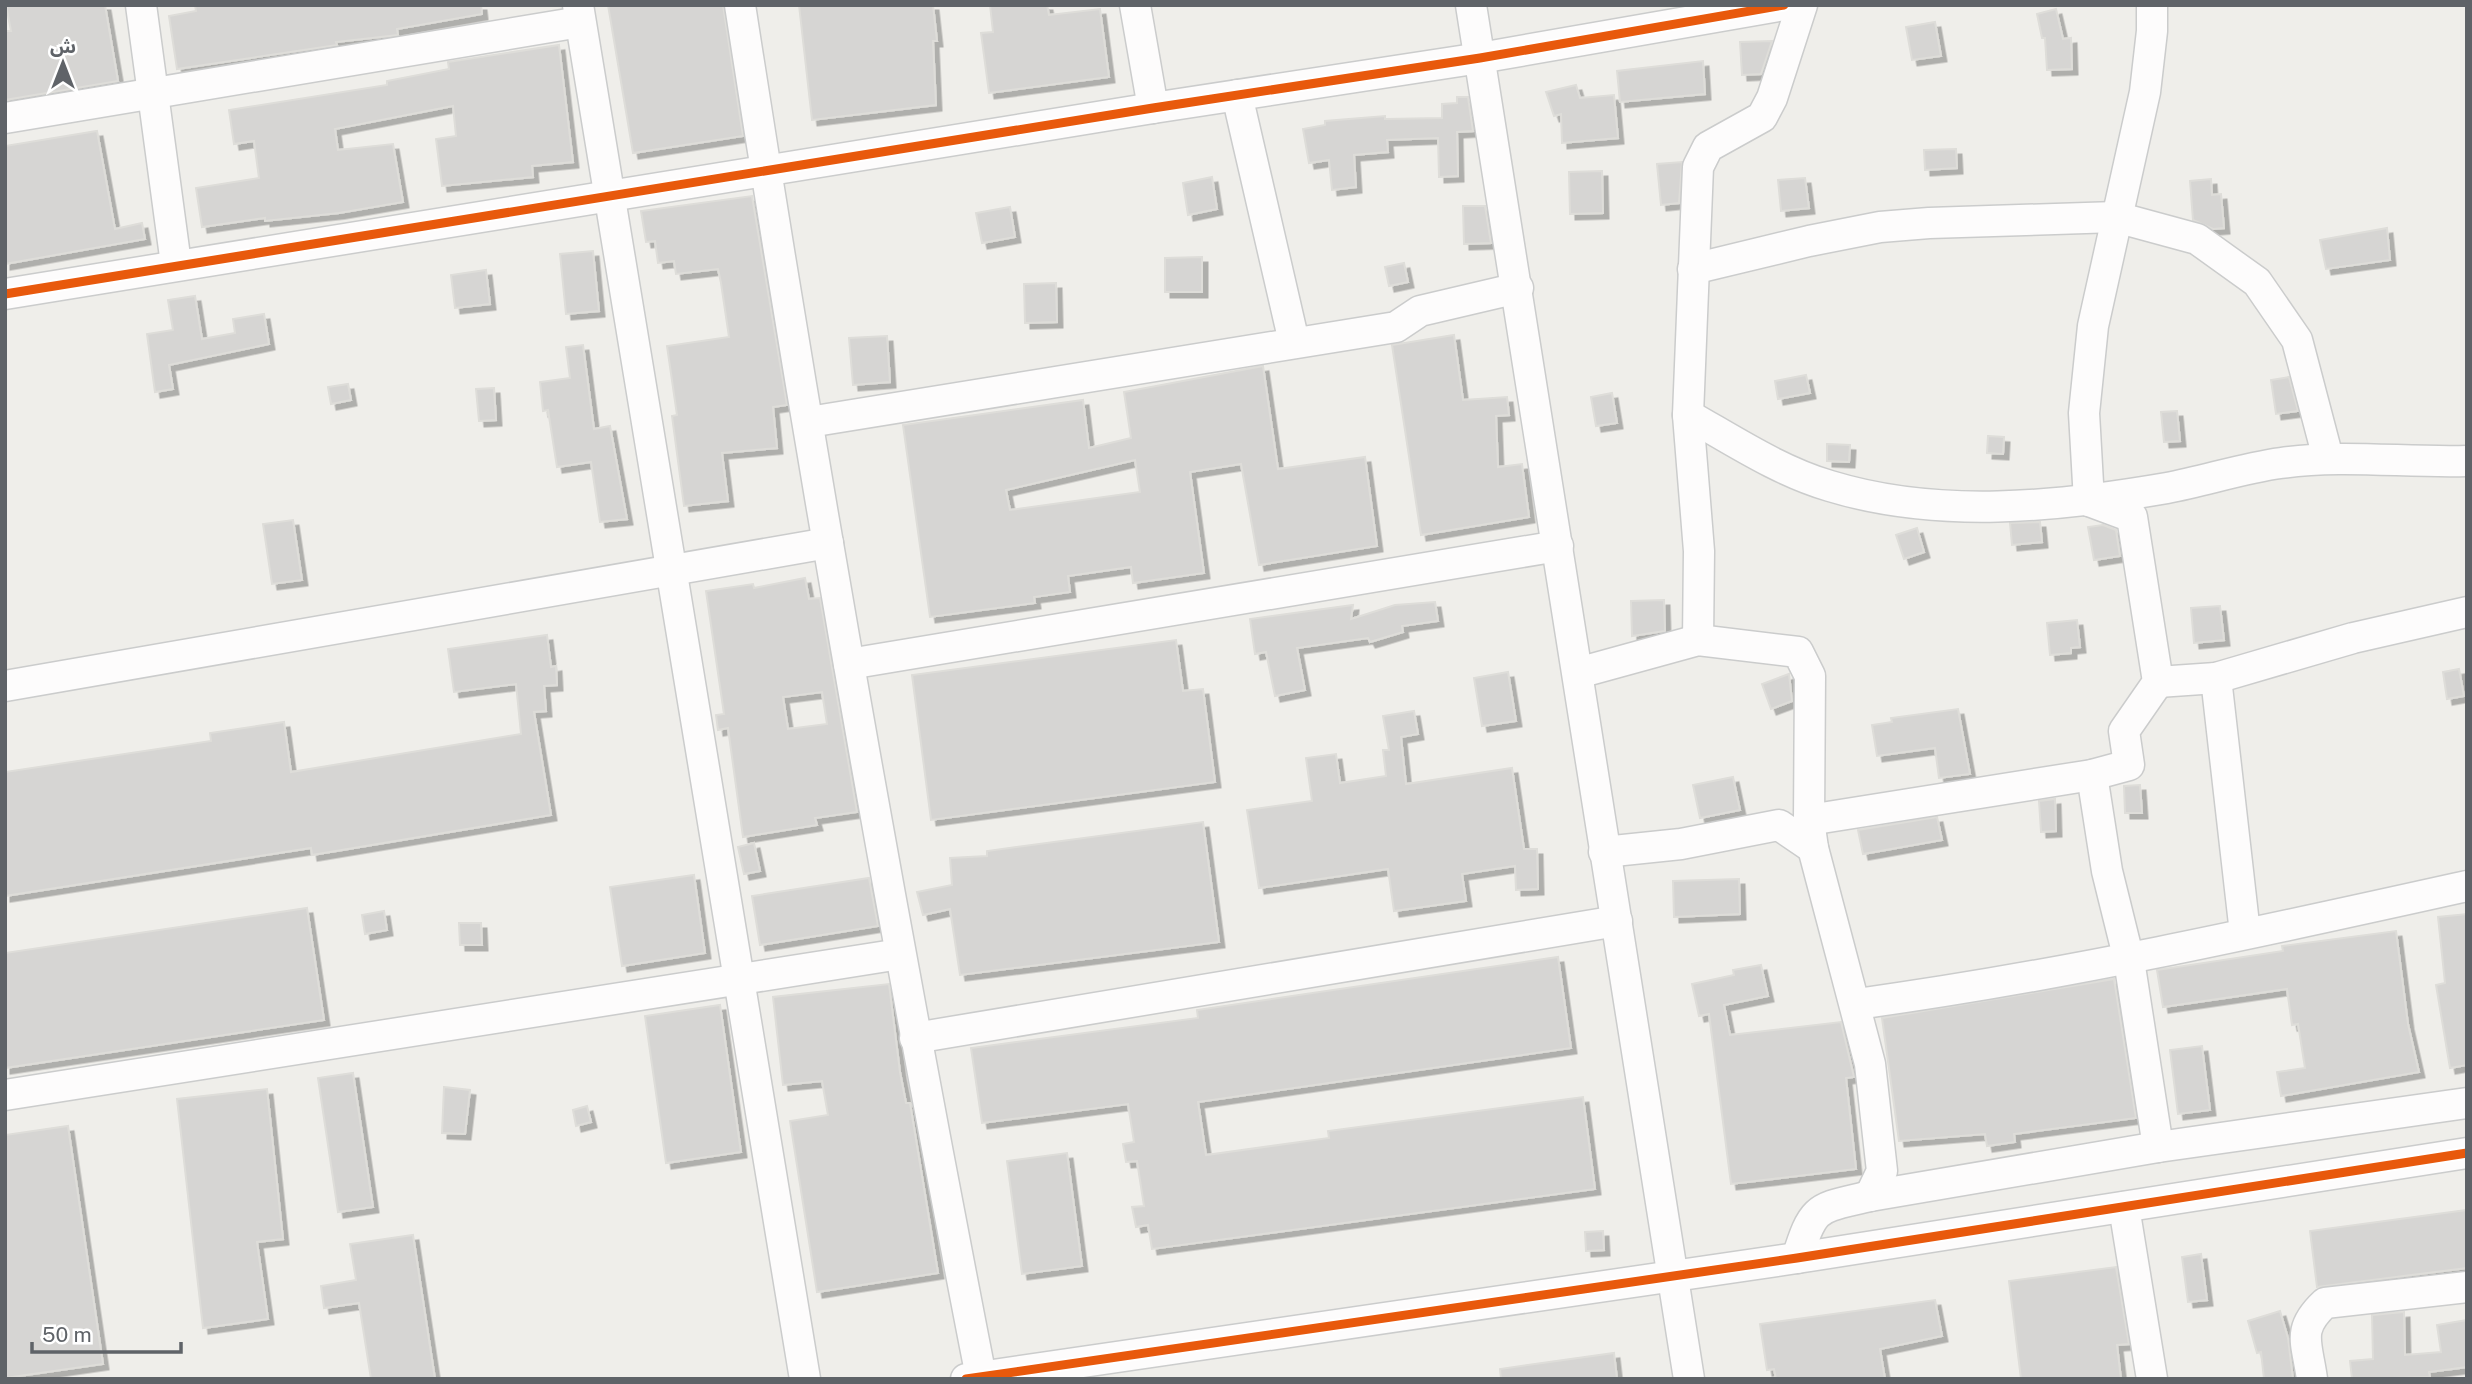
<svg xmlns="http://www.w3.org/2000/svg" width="2472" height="1384" viewBox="0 0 2472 1384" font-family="'Public Sans','Noto Sans Arabic',sans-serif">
  <defs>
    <filter id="shadow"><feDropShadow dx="5.5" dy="5.5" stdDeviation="0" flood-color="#0004"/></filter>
  </defs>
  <rect width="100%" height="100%" fill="#efeeea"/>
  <g fill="#d6d5d3" stroke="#deddd9" stroke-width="2" fill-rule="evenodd" filter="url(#shadow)">
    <path d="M6 5H105L118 81 5 100V31H11Z"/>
    <path d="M195 5H481L482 14 397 29 398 35 336 42 337 45 177 69 169 16 196 11Z"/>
    <path d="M608 5H723L743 136 633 153Z"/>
    <path d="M799 5H933L937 41H933L936 105 812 120Z"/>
    <path d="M990 5H1047L1049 15 1100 9 1109 77 989 93 981 33 993 32Z"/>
    <path d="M2056 9 2063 39 2071 38 2072 69 2047 70 2045 38H2042L2037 14Z"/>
    <path d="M1935 22 1941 56 1912 60 1906 27Z"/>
    <path d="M1772 41 1761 74 1742 75 1740 42Z"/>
    <path d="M559 45 573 162 532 166 533 177 442 186 436 139 456 136 453 106 335 129 338 150 393 144 403 202 339 213 265 221V218L202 227 196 188 259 178 254 141 234 144 229 110 387 85V81L449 69 448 62Z"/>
    <path d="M1703 61 1705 94 1620 102 1617 71Z"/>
    <path d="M1576 85 1580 98 1614 95 1618 138 1562 143 1561 114 1554 116 1546 92Z"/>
    <path d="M1457 97H1468L1473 131 1457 132 1458 176 1439 177 1438 138 1387 140 1388 152 1354 155 1356 187 1332 190 1329 160 1309 163 1303 129 1325 125V121L1385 116V119L1442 118V104L1457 103Z"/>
    <path d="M97 131 115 229 142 223 145 239 5 264V146Z"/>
    <path d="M1956 149 1957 168 1925 170 1924 150Z"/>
    <path d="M1682 162 1679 203 1661 205 1657 164Z"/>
    <path d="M1602 171 1603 213 1570 214 1569 172Z"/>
    <path d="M1212 177 1217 209 1188 215 1183 183Z"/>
    <path d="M1805 178 1809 208 1781 211 1778 180Z"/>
    <path d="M2211 179 2212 195 2221 194 2224 228 2213 229 2193 220 2190 181Z"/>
    <path d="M752 196 787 405 773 407 777 448 722 453 728 501 684 506 672 416 677 415 667 346 729 337 721 283 718 269 676 274 674 261 658 263 655 241 646 242 641 211Z"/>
    <path d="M1463 206H1485L1491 243 1464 244Z"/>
    <path d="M1010 207 1015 237 982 243 976 213Z"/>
    <path d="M2387 228 2390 260 2326 269 2320 240Z"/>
    <path d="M593 251 599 311 566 314 560 254Z"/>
    <path d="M1202 257V292H1165V258Z"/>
    <path d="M1404 263 1408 282 1389 286 1385 267Z"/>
    <path d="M486 270 490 304 455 308 451 275Z"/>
    <path d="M1056 283 1057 322 1025 323 1024 284Z"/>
    <path d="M195 296 202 339 235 333 233 319 264 314 269 344 169 365 173 389 155 392 147 334 173 330 168 300Z"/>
    <path d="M1454 335 1463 400 1507 397 1509 415 1496 416 1498 467 1522 464 1529 517 1421 535 1392 345Z"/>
    <path d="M887 336 890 382 853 385 849 338Z"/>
    <path d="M583 345 594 429 610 426 627 519 600 522 591 462 557 467 548 410 543 411 540 382 570 378 566 347Z"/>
    <path d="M1263 366 1278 469 1365 457 1377 546 1259 565 1241 464 1190 472 1204 573 1133 583 1131 567 1068 576 1070 592 1034 597 1035 603 930 617 903 425 1083 400 1089 448 1131 438 1124 392ZM1135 460 1140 492 1010 510 1006 490Z"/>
    <path d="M1806 375 1810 393 1778 399 1775 381Z"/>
    <path d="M2289 377 2298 411 2276 414 2271 380Z"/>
    <path d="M348 384 351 400 331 404 328 387Z"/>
    <path d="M494 388 496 420 479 421 476 389Z"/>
    <path d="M1612 393 1617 423 1596 426 1591 397Z"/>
    <path d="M2177 411 2180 441 2164 442 2161 412Z"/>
    <path d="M1988 436 2004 437 2003 454 1987 453Z"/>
    <path d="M1827 444 1850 445 1849 462 1827 461Z"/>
    <path d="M293 520 302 580 272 584 263 524Z"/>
    <path d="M2040 522 2042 542 2012 545 2010 523Z"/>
    <path d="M2103 525 2116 530 2120 556 2094 560 2088 527Z"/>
    <path d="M1917 528 1924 552 1904 559 1896 535Z"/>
    <path d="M805 578 809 599 820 598 857 812 815 818 817 825 743 837 728 728 718 730 716 715 724 714 706 591 753 584 754 588ZM822 692 827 724 788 729 783 697Z"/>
    <path d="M1664 600 1665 631 1632 636 1631 601Z"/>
    <path d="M1435 602 1438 621 1402 626 1403 632 1370 642 1368 638 1297 648 1305 690 1275 696 1266 652 1255 654 1250 619 1353 605 1351 619 1395 605Z"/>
    <path d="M2220 606 2224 640 2194 643 2191 608Z"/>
    <path d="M2077 620 2080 647 2071 648V653L2050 655 2047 623Z"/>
    <path d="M547 635 551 667 556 666 557 685 544 686 546 711 534 712 551 815 312 855 311 848 5 896V772L211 741 210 733 284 722 291 772 521 734 516 684 454 692 448 649Z"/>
    <path d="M1176 640 1183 691 1203 689 1215 782 931 820 912 675Z"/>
    <path d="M2459 669 2464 696 2447 699 2443 672Z"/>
    <path d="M1508 672 1516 721 1482 726 1474 678Z"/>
    <path d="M1789 674 1792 701 1771 709 1762 684Z"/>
    <path d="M1958 709 1970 774 1939 778 1935 748 1877 756 1872 725 1892 722 1891 718Z"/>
    <path d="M1414 711 1418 734 1401 737 1406 784 1512 768 1524 849H1537L1538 889 1516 890 1515 866 1462 874 1466 901 1394 911 1388 869 1259 888 1247 810 1312 801 1306 758 1336 754 1340 783 1386 776 1383 750H1389L1383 716Z"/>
    <path d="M1733 777 1740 810 1700 818 1693 785Z"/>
    <path d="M2140 785 2142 813H2125L2124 786Z"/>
    <path d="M2055 799 2056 831 2041 832 2039 801Z"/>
    <path d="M1937 817 1942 840 1863 854 1858 830Z"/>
    <path d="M1203 822 1219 942 960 975 950 909 923 915 917 892 952 885 950 858 987 856V851Z"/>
    <path d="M754 843 760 871 744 874 738 847Z"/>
    <path d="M694 875 705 953 622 966 610 887Z"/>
    <path d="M869 878 878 926 760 945 752 896Z"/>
    <path d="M1739 879 1740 914 1674 917 1673 881Z"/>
    <path d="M307 908 324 1020 5 1068V953Z"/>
    <path d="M384 911 387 930 365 934 362 915Z"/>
    <path d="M2467 914V1065L2450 1068 2436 985 2445 983 2438 917Z"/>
    <path d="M459 923H481L482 945H460Z"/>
    <path d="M2396 931 2408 1024 2419 1072 2281 1096 2277 1072 2305 1068 2298 1024 2292 1025 2287 989 2163 1007 2157 970 2283 951 2282 946Z"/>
    <path d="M1558 957 1571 1048 1198 1102 1206 1155 1329 1138 1328 1131 1583 1097 1595 1189 1152 1249 1148 1225 1136 1227 1132 1207 1144 1206 1137 1161 1126 1162 1123 1144 1134 1142 1128 1104 982 1123 971 1048 1198 1018 1197 1010Z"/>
    <path d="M1761 965 1768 996 1724 1005 1730 1035 1841 1022 1854 1077 1846 1078 1856 1169 1731 1184 1709 1014 1699 1016 1692 984 1734 975 1733 970Z"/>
    <path d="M2114 979 2136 1118 2014 1134 2015 1142 1987 1146 1985 1134 1899 1141 1882 1018Z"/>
    <path d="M889 984 900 1072 906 1103H910L938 1273 817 1292 790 1121 828 1115 822 1081 783 1085 773 997Z"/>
    <path d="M720 1005 741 1152 666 1163 645 1016Z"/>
    <path d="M2202 1046 2210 1110 2178 1114 2170 1050Z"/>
    <path d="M353 1073 373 1207 338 1212 318 1078Z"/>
    <path d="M444 1087 470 1090 465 1134 442 1133Z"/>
    <path d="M267 1089 283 1239 257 1242 268 1319 203 1328 177 1099Z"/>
    <path d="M587 1106 591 1122 576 1126 573 1110Z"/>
    <path d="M68 1126 103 1364 5 1378V1135Z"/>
    <path d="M1067 1153 1082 1266 1022 1274 1007 1161Z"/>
    <path d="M2467 1210V1268L2317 1287 2310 1231Z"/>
    <path d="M1603 1231 1604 1250 1586 1251 1585 1232Z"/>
    <path d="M413 1235 435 1379H371L359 1303 324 1308 321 1286 356 1280 350 1244Z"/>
    <path d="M2201 1254 2207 1300 2188 1302 2182 1257Z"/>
    <path d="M2116 1267 2129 1344 2117 1345 2121 1379H2021L2009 1281Z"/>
    <path d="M1935 1300 1942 1336 1880 1349 1885 1379H1776L1774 1369 1767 1370 1760 1324Z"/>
    <path d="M2280 1311 2288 1338 2293 1379H2264L2261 1352 2257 1353 2248 1321Z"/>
    <path d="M2404 1312 2405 1355 2441 1352 2437 1325 2467 1320V1367L2429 1372 2430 1377 2352 1379 2350 1361 2373 1359 2372 1315Z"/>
    <path d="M1614 1353 1617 1379H1501L1500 1369Z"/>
  </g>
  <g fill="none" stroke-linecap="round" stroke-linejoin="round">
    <defs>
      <g id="minor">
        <path d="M141 5 176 264"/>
        <path d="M578 5 805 1379"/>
        <path d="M740 5C811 464 892 921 981 1377"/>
        <path d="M1135 5 1153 108"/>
        <path d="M1471 5 1689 1379"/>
        <path d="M1237 95 1294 342"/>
        <path d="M5 118 580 22"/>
        <path d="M1693 269 1809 241 1880 227 1929 223 2116 217 2197 239 2257 282 2297 340 2328 458"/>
        <path d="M5 294 1153 108 1480 58 1784 5"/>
        <path d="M1688 415C1734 441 1779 471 1830 486 1938 519 2057 507 2167 488 2205 481 2243 468 2281 463 2343 454 2405 463 2467 461"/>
        <path d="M809 422 1396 327 1420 311 1518 288"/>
        <path d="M2089 501 2084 413 2093 326 2145 92 2152 31V5"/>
        <path d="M1698 640 1699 551 1688 415 1698 167 1708 147 1762 117 1772 98 1802 5"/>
        <path d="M849 664 1558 546"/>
        <path d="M1578 673 1698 640 1798 652 1810 676 1809 820 1813 848 1870 1064 1882 1171 1870 1196"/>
        <path d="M2216 678 2245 933"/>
        <path d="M2158 682 2216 678 2353 638 2467 612"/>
        <path d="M5 686 828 543"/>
        <path d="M2092 775 2107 871 2129 960 2158 1147"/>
        <path d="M1809 820 2092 775 2129 765 2124 731 2158 682 2132 517 2089 501"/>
        <path d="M1604 852 1681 844 1779 825 1813 848"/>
        <path d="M1857 1004C2062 976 2264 931 2467 886"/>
        <path d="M915 1038 1617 921"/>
        <path d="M5 1095 900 954"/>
        <path d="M2124 1207 2152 1379"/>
        <path d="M1797 1258C1814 1204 1817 1209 1870 1196L2158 1147 2467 1103"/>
        <path d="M966 1379 1797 1258 2467 1153"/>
        <path d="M2312 1379C2307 1342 2296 1330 2325 1303L2467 1287"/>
      </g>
    </defs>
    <use href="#minor" stroke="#cbcccc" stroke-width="33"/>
    <use href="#minor" stroke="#fdfcfc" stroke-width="30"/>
    <defs>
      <g id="cycleway">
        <path d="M5 294 1153 108 1480 58 1784 5"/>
        <path d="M966 1379 1797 1258 2467 1153"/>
      </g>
    </defs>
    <use href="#cycleway" stroke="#fff" stroke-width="13"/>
    <use href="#cycleway" stroke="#e8590c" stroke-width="9"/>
  </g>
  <rect width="2472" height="1384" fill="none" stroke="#5f6368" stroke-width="14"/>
  <g transform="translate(63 63)" stroke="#ffffff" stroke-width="5" paint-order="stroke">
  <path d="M0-5L12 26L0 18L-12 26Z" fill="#5f6368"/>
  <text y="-10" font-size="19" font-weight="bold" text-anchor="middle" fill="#5f6368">ش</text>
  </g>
  <path d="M32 1342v10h149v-10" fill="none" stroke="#5f6368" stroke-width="3.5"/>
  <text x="42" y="1342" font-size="21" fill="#5f6368" stroke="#ffffff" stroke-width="5" paint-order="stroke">50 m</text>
</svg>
